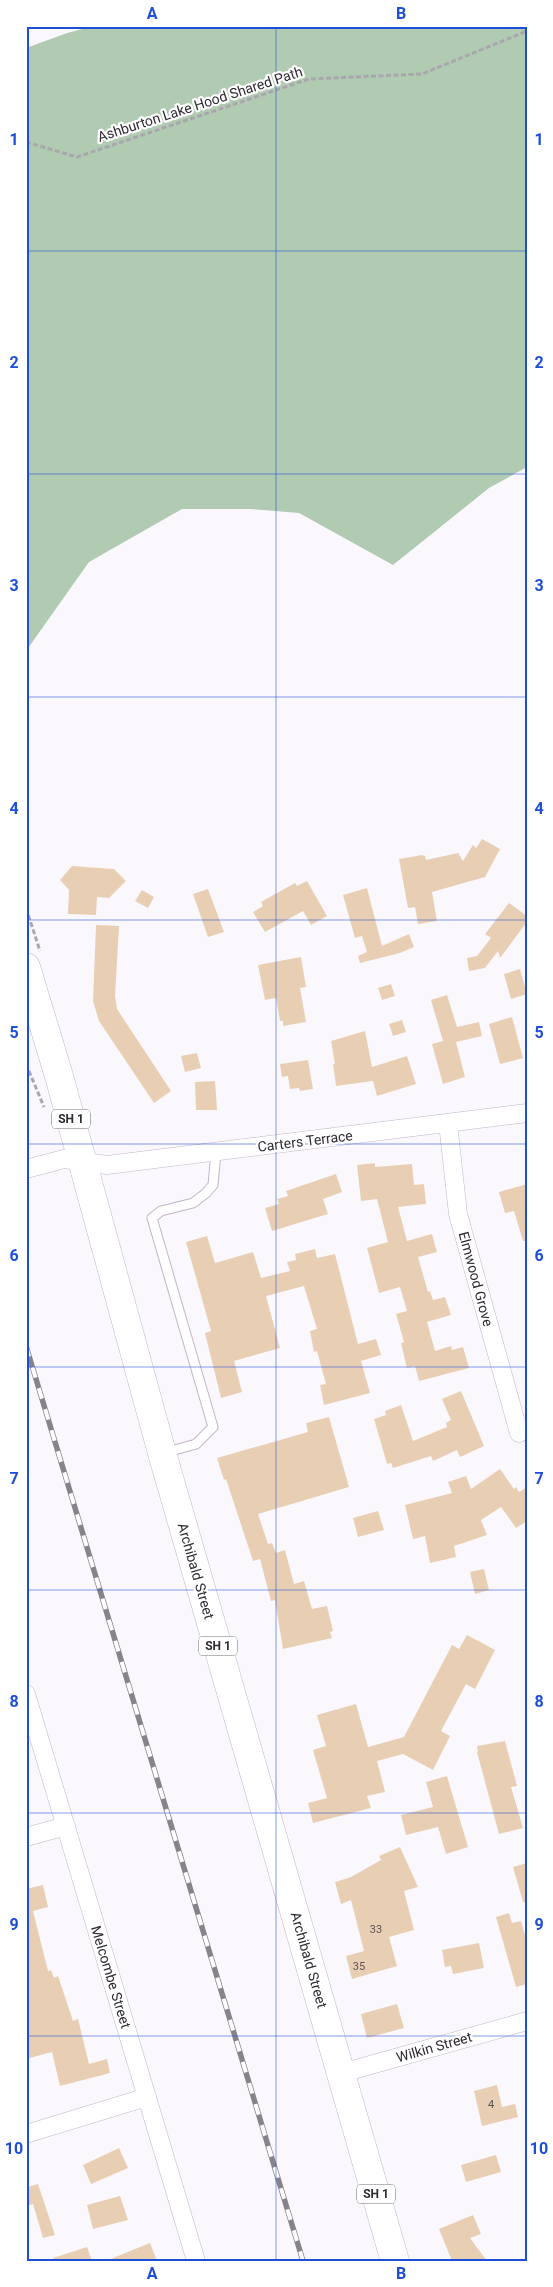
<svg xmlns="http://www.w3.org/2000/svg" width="553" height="2287" viewBox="0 0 553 2287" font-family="Roboto,sans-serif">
  <rect width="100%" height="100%" fill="#fbf8fd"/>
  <path fill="#b0cbb2" d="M94 26H527V467L489 488 393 565 299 513 251 509H182L89 562 26 651V48L67 33Z"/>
  <g fill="#e8cfb4">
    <path d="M482 839 500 849 485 877 432 892 437 921 418 924 415 907 408 908 399 859 422 855 425 856 426 860 458 853 463 861 473 845 476 848Z"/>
    <path d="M72 866 114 869 126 881 109 898 97 897 96 915 68 914 69 890 60 880Z"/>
    <path d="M307 881 327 916 311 925 303 911 265 932 253 912 263 906 261 902 295 883 297 886Z"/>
    <path d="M367 888 382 946 409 934 414 947 400 953 360 963 358 956 367 952 362 936 355 938 343 895Z"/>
    <path d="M208 889 224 932 208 937 193 894Z"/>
    <path d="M142 890 154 897 148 908 135 901Z"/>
    <path d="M509 903 527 916V922L500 958 498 951 485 968 469 971 467 958 477 956 491 938 485 934Z"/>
    <path d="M96 925 119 926 115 996 117 1009 171 1091 154 1103 99 1021 93 1001Z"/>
    <path d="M301 957 306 987 300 988 306 1022 283 1026V1021H280L276 998 265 1000 258 965Z"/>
    <path d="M520 969 527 994 511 999 504 974Z"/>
    <path d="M391 984 395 996 382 1000 378 988Z"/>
    <path d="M447 995 457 1027 479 1022 482 1036 456 1042 465 1077 443 1084 432 1044 443 1041 431 1000Z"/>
    <path d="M512 1017 523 1058 500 1064 489 1024Z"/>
    <path d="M402 1020 406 1032 393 1036 389 1024Z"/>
    <path d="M365 1031 372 1067 407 1056 416 1084 377 1096 373 1081 336 1086 333 1064H335L331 1041Z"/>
    <path d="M197 1053 201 1068 185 1072 181 1056Z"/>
    <path d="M308 1060 313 1089 300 1091 299 1088 290 1089 288 1076 282 1077 280 1064Z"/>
    <path d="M215 1081 217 1110H196L195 1082Z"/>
    <path d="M375 1163V1167L412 1164 414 1185 424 1184 426 1204 398 1207 407 1241 432 1234 437 1252 418 1257 428 1292 430 1291 433 1300 445 1297 451 1315 427 1322 435 1351 451 1346 452 1350 463 1347 469 1368 419 1381 415 1366 407 1368 401 1343 404 1342 396 1314 407 1311 400 1287 379 1293 367 1248 388 1242 377 1199 361 1201 357 1165Z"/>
    <path d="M336 1174 342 1192 323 1199 328 1214 272 1231 265 1208 279 1204 277 1199 288 1196 286 1191Z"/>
    <path d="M527 1184V1241H523L514 1211 505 1213 499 1192Z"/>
    <path d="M207 1236 215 1263 253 1252 261 1278 290 1271 287 1262 296 1260 295 1254 315 1249 317 1258 335 1254 358 1344 376 1339 381 1355 361 1361 370 1393 324 1405 320 1385 326 1384 317 1351 314 1352 310 1331 317 1329 304 1286 266 1296 280 1348 234 1361 242 1392 221 1398 205 1333 211 1331 186 1242Z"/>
    <path d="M461 1391 484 1446 460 1457 457 1450 433 1461 431 1456 393 1468 391 1463 387 1464 374 1419 386 1415 385 1411 401 1405 413 1441 447 1427 446 1423 451 1420 442 1399Z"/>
    <path d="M329 1417 349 1487 258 1514 268 1544 272 1543 276 1553 285 1550 294 1584 304 1581 312 1609 327 1606 333 1631 330 1632 332 1638 283 1649 275 1600 271 1601 260 1559 253 1561 226 1479 224 1480 217 1458 308 1432 306 1423Z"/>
    <path d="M500 1469 514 1489 516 1487 519 1492 527 1487V1521L516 1528 501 1507 481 1520 487 1535 454 1546 456 1557 430 1563 425 1536 413 1539 405 1505 452 1493 448 1482 466 1476 471 1489Z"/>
    <path d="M378 1511 384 1530 358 1537 353 1518Z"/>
    <path d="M484 1569 489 1590 475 1594 470 1572Z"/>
    <path d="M467 1635 495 1650 475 1689 466 1684 441 1731 450 1736 433 1770 403 1754 377 1761 385 1792 367 1796 371 1808 313 1823 308 1803 327 1798 313 1750 326 1746 317 1715 356 1704 368 1747 404 1737 452 1645 459 1649Z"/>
    <path d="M505 1741 517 1786 511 1787 523 1828 499 1834 477 1752H478L477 1746Z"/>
    <path d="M447 1776 468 1847 446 1854 438 1827 406 1835 401 1815 433 1807 426 1782Z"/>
    <path d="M400 1847 418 1887 404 1891 414 1930 389 1937 397 1966 352 1979 346 1956 364 1951 351 1900 341 1904 335 1882 351 1877 381 1860 379 1856Z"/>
    <path d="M527 1863V1902H523L513 1867Z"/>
    <path d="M43 1885 48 1907 33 1911 48 1971 51 1970 54 1978 58 1976 73 2021 78 2019 89 2064 107 2059 110 2073 60 2086 52 2052 26 2059V1889Z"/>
    <path d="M509 1913 512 1923 521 1921 527 1942V1984L516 1987 496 1917Z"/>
    <path d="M479 1943 484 1968 453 1974 451 1966 445 1967 442 1950Z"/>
    <path d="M397 2004 404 2028 367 2038 361 2014Z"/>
    <path d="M497 2085 502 2107 515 2104 518 2117 482 2126 474 2091Z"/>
    <path d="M119 2148 128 2168 91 2184 83 2165Z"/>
    <path d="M496 2155 501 2172 466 2182 461 2165Z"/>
    <path d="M38 2184 55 2235 43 2238 33 2204 26 2206V2193L29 2192 28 2187Z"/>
    <path d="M120 2196 128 2220 93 2229 87 2205Z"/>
    <path d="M473 2215 481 2234 470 2238 487 2261H452L439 2229Z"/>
    <path d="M150 2243 157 2261H108V2260Z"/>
    <path d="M87 2247 92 2261H53V2258Z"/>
  </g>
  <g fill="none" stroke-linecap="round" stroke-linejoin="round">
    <defs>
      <path id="service" d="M164 1453 196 1444 213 1427 152 1218 161 1211 193 1203 206 1193 213 1185 216 1152"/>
      <g id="minor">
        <path d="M448 1123 458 1214 519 1433"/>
        <path d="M26 1169 64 1159 107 1165 527 1113"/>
        <path d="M26 1694 196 2261"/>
        <path d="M26 1837 66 1826"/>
        <path d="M342 2073 527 2021"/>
        <path d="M26 2134 147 2097"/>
      </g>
      <path id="trunk" d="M26 967 59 1076 162 1453 395 2261"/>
    </defs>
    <use href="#service" stroke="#c2b4ca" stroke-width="11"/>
    <use href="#minor" stroke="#c2b4ca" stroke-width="19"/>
    <use href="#trunk" stroke="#c2b4ca" stroke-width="29"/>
    <g stroke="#aaa6ad" stroke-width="3" stroke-dasharray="5 2.5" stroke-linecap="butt">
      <path d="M26 142 77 157 309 79 422 74 527 31"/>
      <path d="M26 908 40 951"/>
      <path d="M26 1064 44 1107"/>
    </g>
    <use href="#service" stroke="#fff" stroke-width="9"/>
    <use href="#minor" stroke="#fff" stroke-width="18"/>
    <use href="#trunk" stroke="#fff" stroke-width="28"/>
    <defs>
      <path id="rail" d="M26 1346 303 2261"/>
    </defs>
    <use href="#rail" stroke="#87838a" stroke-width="5.5"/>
    <use href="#rail" stroke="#fff" stroke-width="4" stroke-dasharray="11" stroke-linecap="butt"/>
  </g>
  <path fill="none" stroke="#1d4ed8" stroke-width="1" stroke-opacity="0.55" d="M276 26V2261M26 251H527M26 474H527M26 697H527M26 920H527M26 1144H527M26 1367H527M26 1590H527M26 1813H527M26 2036H527"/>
  <g text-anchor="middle" stroke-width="4.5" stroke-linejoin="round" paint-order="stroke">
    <g font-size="11" fill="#5d5252">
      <text x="376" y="1933">33</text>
      <text x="359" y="1970">35</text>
      <text x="491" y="2108">4</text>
    </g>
    <g fill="#fff" stroke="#6d6970" stroke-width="1">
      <rect x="52" y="1109.5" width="38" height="19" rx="4"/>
      <rect x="199" y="1636.5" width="38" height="19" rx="4"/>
      <rect x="357" y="2184.5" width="38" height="19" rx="4"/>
    </g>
    <g font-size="12" font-weight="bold" fill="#2f2932">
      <text x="71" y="1123">SH 1</text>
      <text x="218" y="1650">SH 1</text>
      <text x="376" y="2198">SH 1</text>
    </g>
    <g font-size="14" fill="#2f2932" stroke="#fff">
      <text transform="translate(200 104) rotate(-18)" y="5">Ashburton Lake Hood Shared Path</text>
      <text transform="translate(305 1141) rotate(-7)" y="5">Carters Terrace</text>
      <text transform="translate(476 1279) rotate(75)" y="5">Elmwood Grove</text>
      <text transform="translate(196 1571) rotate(74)" y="5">Archibald Street</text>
      <text transform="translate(309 1960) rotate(74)" y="5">Archibald Street</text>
      <text transform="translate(111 1977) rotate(73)" y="5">Melcombe Street</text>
      <text transform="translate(434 2047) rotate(-16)" y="5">Wilkin Street</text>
    </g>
  </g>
  <rect width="553" height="2287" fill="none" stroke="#ffffff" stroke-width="55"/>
  <rect x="28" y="28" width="498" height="2232" fill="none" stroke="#1d4ed8" stroke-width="2"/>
  <g font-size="16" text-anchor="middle" font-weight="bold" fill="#1d4ed8">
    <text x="152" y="19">A</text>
    <text x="401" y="19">B</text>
    <text x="14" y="145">1</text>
    <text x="539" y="145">1</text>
    <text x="14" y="368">2</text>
    <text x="539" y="368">2</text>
    <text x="14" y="591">3</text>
    <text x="539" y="591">3</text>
    <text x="14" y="814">4</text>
    <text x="539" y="814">4</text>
    <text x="14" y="1038">5</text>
    <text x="539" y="1038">5</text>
    <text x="14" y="1261">6</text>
    <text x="539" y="1261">6</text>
    <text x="14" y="1484">7</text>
    <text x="539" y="1484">7</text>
    <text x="14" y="1707">8</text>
    <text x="539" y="1707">8</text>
    <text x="14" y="1930">9</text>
    <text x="539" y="1930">9</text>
    <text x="14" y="2154">10</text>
    <text x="539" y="2154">10</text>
    <text x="152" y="2279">A</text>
    <text x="401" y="2279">B</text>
  </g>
</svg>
